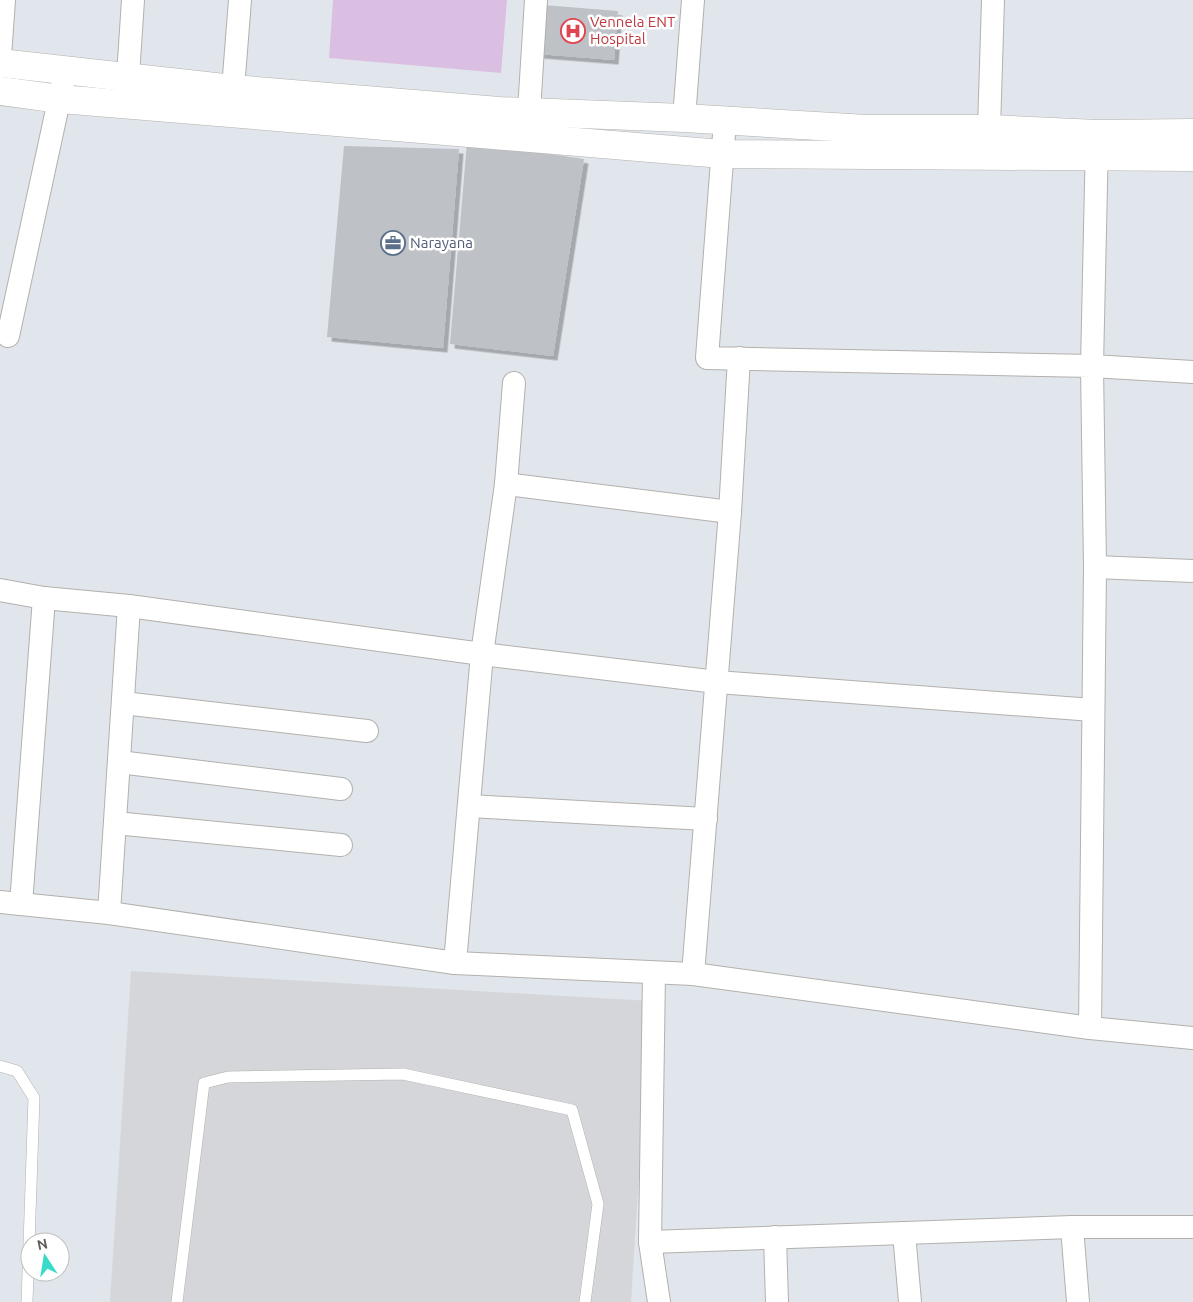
<svg xmlns="http://www.w3.org/2000/svg" width="1193" height="1302" viewBox="0 0 1193 1302" font-family="Ubuntu,sans-serif">
  <defs>
    <filter id="shadow"><feDropShadow dx="4.5" dy="4.5" stdDeviation="0" flood-color="#0004"/></filter>
  </defs>
  <rect width="100%" height="100%" fill="#e1e6ec"/>
  <path fill="#d4d6da" d="M131 971 650 1001 631 1302H110Z"/>
  <path fill="#dbbfe2" d="M333 0H507L501 73 329 58Z"/>
  <g fill="#bec2c7" filter="url(#shadow)">
    <path d="M543 5 618 11 614 60 539 54Z"/>
    <path d="M467 142 584 159 553 356 450 344Z"/>
    <path d="M344 146 459 149 443 348 327 337Z"/>
  </g>
  <g fill="none" stroke-linecap="round" stroke-linejoin="round">
    <defs>
      <g id="service">
        <path d="M0 1066 17 1071 34 1098 27 1302"/>
        <path d="M177 1302 204 1083 228 1077 403 1074 572 1110 598 1204 585 1302"/>
      </g>
      <g id="minor">
        <path d="M0 56 4 0"/>
        <path d="M128 76 133 0"/>
        <path d="M233 89 240 0"/>
        <path d="M529 111 536 0"/>
        <path d="M684 118 693 0"/>
        <path d="M989 129 993 0"/>
        <path d="M1097 139 1092 366 1193 372"/>
        <path d="M8 336 63 82"/>
        <path d="M506 484 730 512"/>
        <path d="M1095 567 1193 571"/>
        <path d="M0 590 44 598 129 606 109 913 0 902"/>
        <path d="M129 606 482 654 717 682 1093 710"/>
        <path d="M123 703 367 731"/>
        <path d="M119 762 341 789"/>
        <path d="M469 806 706 819"/>
        <path d="M115 823 341 845"/>
        <path d="M21 904 44 598"/>
        <path d="M109 913 455 963 693 974 1090 1028 1095 567 1092 366 707 358 725 121"/>
        <path d="M455 963 482 654 506 484 514 383"/>
        <path d="M654 973 650 1242 1072 1227H1193"/>
        <path d="M693 974 730 512 739 358"/>
        <path d="M1090 1028 1193 1038"/>
        <path d="M1072 1227 1078 1302"/>
        <path d="M904 1233 910 1302"/>
        <path d="M775 1237 777 1302"/>
        <path d="M650 1242 659 1302"/>
      </g>
      <g id="tertiary">
        <path d="M0 63 233 89 499 111 684 118 867 129H989L1097 134 1193 133"/>
        <path d="M0 91 60 99 722 154 1193 157"/>
      </g>
    </defs>
    <use href="#service" stroke="#b3b0ad" stroke-width="12"/>
    <use href="#minor" stroke="#b3b0ad" stroke-width="24"/>
    <use href="#tertiary" stroke="#b3b0ad" stroke-width="29"/>
    <use href="#service" stroke="#fff" stroke-width="11"/>
    <use href="#minor" stroke="#fff" stroke-width="22"/>
    <use href="#tertiary" stroke="#fff" stroke-width="28"/>
  </g>
  <defs>
    <symbol id="hospital-ring" viewBox="-11 -11 22 22"><circle r="9.5" fill="#fff" stroke="#e0444e" stroke-width="1.5"/><path d="M-5-5h3v3.5h4V-5h3V5h-3V1.5h-4V5h-3Z" fill="#e0444e"/></symbol>
    <symbol id="office-ring" viewBox="-11 -11 22 22"><circle r="9.5" fill="#fff" stroke="#5c6f8a" stroke-width="1.5"/><path d="M-6-3h4V-5.5h4V-3h4V5H-6ZM-1-4.5V-3h2v-1.5ZM-6 0V1H6V0Z" fill="#5c6f8a"/></symbol>
  </defs>
  <g fill-rule="evenodd">
    <use href="#hospital-ring" x="559" y="17" width="28" height="28"/>
    <use href="#office-ring" x="379" y="229" width="28" height="28"/>
  </g>
  <g text-anchor="middle" stroke-width="5" stroke-linejoin="round" paint-order="stroke">
    <g font-size="15" fill="#be3a42" stroke="#fff" text-anchor="start">
      <text x="590" y="27">Vennela ENT<tspan x="590" dy="17">Hospital</tspan></text>
    </g>
    <g font-size="15" fill="#4e5e75" stroke="#fff" text-anchor="start">
      <text x="410" y="248">Narayana</text>
    </g>
  </g>
  <g transform="translate(45 1257) rotate(348)"><circle r="24" fill="#ffffff" stroke="#c0bebd"/>
  <path d="M0-4L9 19L0 12L-9 19Z" fill="#38dbc7"/>
  <text y="-8" font-size="14" font-weight="bold" text-anchor="middle" fill="#615c5a">N</text>
  </g>
</svg>
